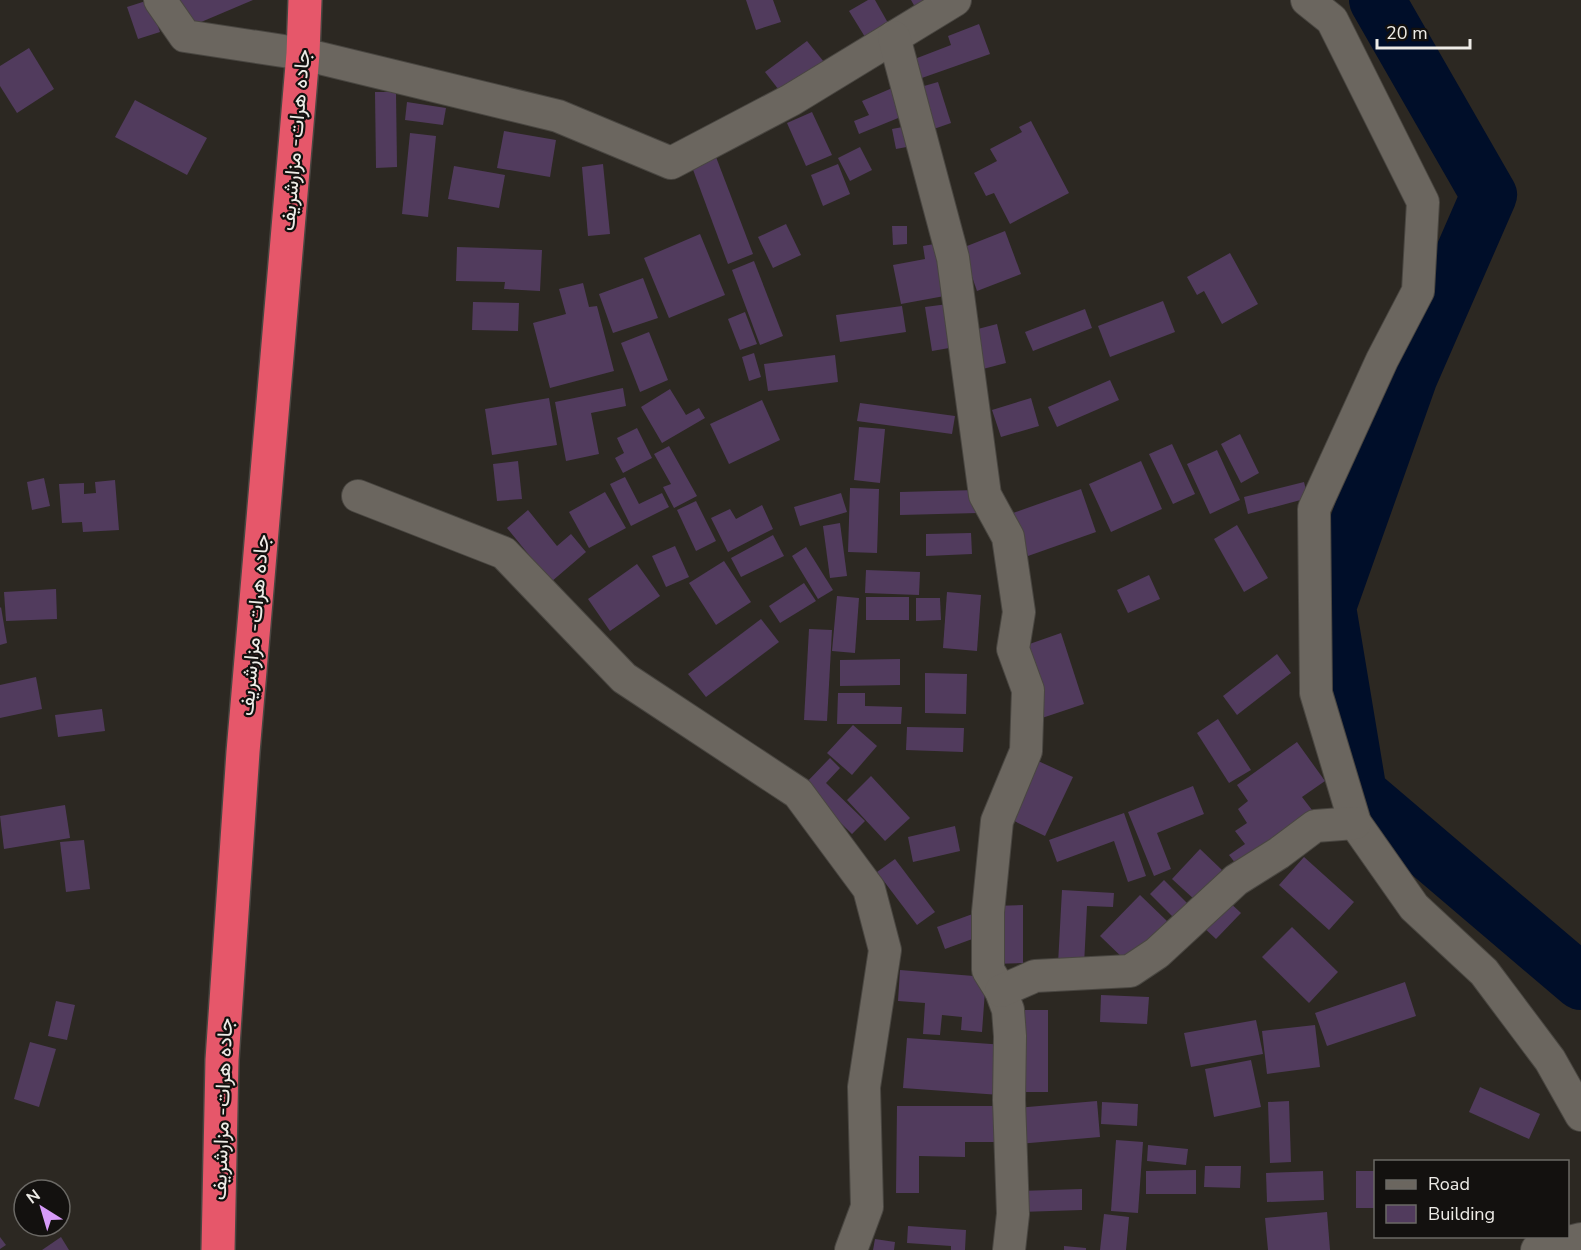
<svg xmlns="http://www.w3.org/2000/svg" width="1581" height="1250" viewBox="0 0 1581 1250" font-family="'Nunito Sans',Vazirmatn,sans-serif">
  <rect width="100%" height="100%" fill="#2c2822"/>
  <g fill="none" stroke-linecap="round" stroke-linejoin="round">
    <path stroke="#000e29" stroke-width="56" d="M1377 0 1489 195 1410 376 1328 607 1359 793 1581 982"/>
  </g>
  <g fill="#513b5d">
    <path d="M149 0 160 32 138 39 127 7Z"/>
    <path d="M174 0H253L187 28Z"/>
    <path d="M746 0H773L781 22 756 30Z"/>
    <path d="M868 0H875L888 23 865 37 849 11Z"/>
    <path d="M911 0H930L915 7Z"/>
    <path d="M979 24 990 54 919 79 912 60 951 45 948 36Z"/>
    <path d="M807 41 824 62 782 94 765 72Z"/>
    <path d="M29 48 54 89 17 113 0 86V66Z"/>
    <path d="M938 82 951 123 931 130 917 88Z"/>
    <path d="M897 86 908 114 859 134 854 121 869 115 862 101Z"/>
    <path d="M375 92H396L397 167 376 168Z"/>
    <path d="M135 100 207 138 187 175 115 137Z"/>
    <path d="M407 102 446 108 443 125 405 120Z"/>
    <path d="M812 112 832 155 806 166 787 123Z"/>
    <path d="M1031 121 1069 193 1010 224 994 193 986 196 974 173 997 161 990 149 1022 132 1019 127Z"/>
    <path d="M908 126 912 146 896 149 892 129Z"/>
    <path d="M504 131 556 140 550 177 497 168Z"/>
    <path d="M410 133 436 136 428 217 402 214Z"/>
    <path d="M860 147 872 170 850 181 838 158Z"/>
    <path d="M716 157 753 254 728 264 692 167Z"/>
    <path d="M603 164 610 234 588 236 582 167Z"/>
    <path d="M838 164 850 194 823 206 811 175Z"/>
    <path d="M454 166 505 175 499 208 448 199Z"/>
    <path d="M786 224 801 255 773 268 758 237Z"/>
    <path d="M892 226H907V244L893 245Z"/>
    <path d="M1005 231 1021 274 977 291 962 248Z"/>
    <path d="M700 234 725 295 669 318 644 258Z"/>
    <path d="M940 243 950 295 901 304 893 265 925 259 923 246Z"/>
    <path d="M457 247 542 250 540 291 504 289 505 282 456 281Z"/>
    <path d="M1230 253 1258 304 1222 324 1204 291 1197 295 1187 277Z"/>
    <path d="M754 261 783 336 760 345 732 270Z"/>
    <path d="M643 278 658 318 613 333 599 294Z"/>
    <path d="M583 283 589 307 597 306 614 371 550 388 533 323 566 314 559 289Z"/>
    <path d="M1163 301 1175 332 1110 357 1098 326Z"/>
    <path d="M473 302 519 303 518 331 472 330Z"/>
    <path d="M948 304 955 347 932 351 925 307Z"/>
    <path d="M902 306 906 332 840 342 836 315Z"/>
    <path d="M1085 309 1092 328 1033 351 1025 332Z"/>
    <path d="M745 312 757 344 740 350 728 319Z"/>
    <path d="M997 324 1006 363 983 369 974 330Z"/>
    <path d="M649 332 668 380 640 392 621 343Z"/>
    <path d="M754 353 761 377 749 381 742 357Z"/>
    <path d="M835 355 838 382 768 391 764 364Z"/>
    <path d="M1110 380 1119 400 1057 427 1048 407Z"/>
    <path d="M623 388 626 406 591 413 599 454 566 461 555 402Z"/>
    <path d="M670 389 686 415 699 408 705 418 662 443 641 407Z"/>
    <path d="M549 398 557 445 492 455 485 409Z"/>
    <path d="M1031 398 1039 426 1001 437 992 410Z"/>
    <path d="M762 400 780 440 729 464 710 424Z"/>
    <path d="M860 403 955 416 952 434 857 421Z"/>
    <path d="M859 427 885 429 880 483 854 480Z"/>
    <path d="M637 428 652 458 623 473 615 458 624 453 617 438Z"/>
    <path d="M1240 434 1259 473 1241 483 1221 444Z"/>
    <path d="M1172 444 1195 494 1173 504 1149 454Z"/>
    <path d="M669 446 697 496 674 508 663 487 671 484 654 454Z"/>
    <path d="M1217 450 1240 500 1210 514 1187 464Z"/>
    <path d="M518 461 522 499 497 501 493 464Z"/>
    <path d="M1141 461 1162 509 1111 532 1089 484Z"/>
    <path d="M625 477 639 504 662 493 669 507 631 526 610 484Z"/>
    <path d="M44 478 50 506 32 510 27 482Z"/>
    <path d="M115 480 119 530 83 532 82 522 62 523 59 484 84 483V494L96 493 95 482Z"/>
    <path d="M1304 482 1308 498 1248 514 1244 497Z"/>
    <path d="M850 488 879 489 877 553 848 552Z"/>
    <path d="M1081 489 1096 532 1028 556 1013 513Z"/>
    <path d="M977 490 978 513 900 515V492Z"/>
    <path d="M605 492 626 528 589 548 569 512Z"/>
    <path d="M841 493 847 512 800 526 794 507Z"/>
    <path d="M696 501 716 541 696 551 677 510Z"/>
    <path d="M762 505 773 529 728 552 711 518 730 509 736 519Z"/>
    <path d="M528 510 557 546 571 534 586 552 551 582 507 528Z"/>
    <path d="M840 523 847 576 830 578 823 526Z"/>
    <path d="M1237 525 1268 578 1244 592 1214 539Z"/>
    <path d="M971 533 972 554 926 556V534Z"/>
    <path d="M773 535 784 556 741 577 731 558Z"/>
    <path d="M675 546 689 577 666 587 652 556Z"/>
    <path d="M806 547 833 590 818 599 792 556Z"/>
    <path d="M724 561 751 602 716 625 689 583Z"/>
    <path d="M637 564 660 596 610 631 588 599Z"/>
    <path d="M866 570 920 572 919 595 865 593Z"/>
    <path d="M1149 575 1160 599 1128 613 1117 590Z"/>
    <path d="M804 583 816 601 780 623 769 606Z"/>
    <path d="M56 589 57 619 6 621 4 592Z"/>
    <path d="M947 592 981 595 977 651 943 648Z"/>
    <path d="M837 596 859 598 855 653 832 651Z"/>
    <rect x="866" y="597" width="43" height="23"/>
    <path d="M916 598H940L941 620 916 621Z"/>
    <path d="M1 607 7 643 0 645V608Z"/>
    <path d="M761 619 779 642 706 697 688 674Z"/>
    <path d="M809 629 832 630 827 721 804 720Z"/>
    <path d="M1061 633 1084 704 1042 718 1018 648Z"/>
    <path d="M1277 654 1291 673 1237 715 1223 696Z"/>
    <path d="M900 659V685L840 686V660Z"/>
    <path d="M925 673 967 674 966 714 925 713Z"/>
    <path d="M36 677 42 709 0 718V685Z"/>
    <path d="M838 693H865V706L902 707 901 724H837Z"/>
    <path d="M102 709 105 731 58 737 55 715Z"/>
    <path d="M1218 719 1251 770 1229 783 1197 733Z"/>
    <path d="M853 725 877 746 852 775 827 753Z"/>
    <path d="M907 727 964 728 963 752 906 750Z"/>
    <path d="M1297 742 1325 781 1302 797 1312 810 1236 864 1229 855 1245 844 1235 831 1247 823 1238 809 1248 801 1237 785Z"/>
    <path d="M830 758 840 768 826 783 865 821 852 834 803 786Z"/>
    <path d="M1036 760 1073 777 1045 836 1008 818Z"/>
    <path d="M871 776 910 818 885 841 847 800Z"/>
    <path d="M1193 786 1204 814 1157 833 1171 869 1154 876 1128 812Z"/>
    <path d="M65 805 70 838 4 849 0 816Z"/>
    <path d="M1124 813 1146 876 1128 882 1114 841 1057 862 1049 840Z"/>
    <path d="M955 826 960 851 913 862 908 837Z"/>
    <path d="M84 840 90 889 66 892 60 842Z"/>
    <path d="M1200 849 1222 870 1195 900 1172 879Z"/>
    <path d="M1304 857 1354 902 1329 930 1279 885Z"/>
    <path d="M895 859 935 912 917 925 877 872Z"/>
    <path d="M1164 880 1191 907 1177 921 1150 894Z"/>
    <path d="M1062 890 1114 893 1113 907 1087 906 1084 965 1058 964Z"/>
    <path d="M1140 895 1168 922 1128 963 1100 936Z"/>
    <path d="M1226 899 1241 913 1216 939 1201 925Z"/>
    <path d="M1023 905V963L992 964V906Z"/>
    <path d="M978 912 986 934 945 949 937 927Z"/>
    <path d="M1292 927 1338 972 1309 1003 1262 957Z"/>
    <path d="M900 970 986 977 982 1032 961 1030 962 1017 942 1015 940 1035 923 1034 925 1003 898 1001Z"/>
    <path d="M1405 982 1416 1016 1327 1046 1315 1013Z"/>
    <path d="M1101 995 1149 997 1147 1024 1100 1022Z"/>
    <path d="M56 1001 75 1005 67 1040 48 1036Z"/>
    <rect x="1014" y="1010" width="34" height="82"/>
    <path d="M1256 1020 1263 1054 1191 1067 1184 1033Z"/>
    <path d="M1315 1025 1320 1067 1267 1074 1262 1031Z"/>
    <path d="M907 1038 1005 1045 1000 1095 903 1088Z"/>
    <path d="M30 1042 56 1049 39 1107 14 1099Z"/>
    <path d="M1251 1060 1261 1107 1214 1117 1205 1069Z"/>
    <path d="M1480 1087 1540 1114 1529 1139 1469 1112Z"/>
    <path d="M1097 1101 1100 1137 1018 1144 1015 1108Z"/>
    <path d="M1289 1101 1291 1162 1270 1163 1268 1102Z"/>
    <path d="M1102 1102 1138 1104 1137 1126 1101 1124Z"/>
    <path d="M897 1106H1005V1142H965V1157L919 1156V1193H896Z"/>
    <path d="M1116 1140 1143 1142 1138 1213 1111 1211Z"/>
    <path d="M1148 1145 1188 1149 1186 1165 1147 1161Z"/>
    <path d="M1205 1166H1241L1240 1188 1204 1187Z"/>
    <path d="M1196 1170V1194H1146V1171Z"/>
    <path d="M1323 1171 1324 1200 1267 1202 1266 1173Z"/>
    <rect x="1356" y="1171" width="20" height="37"/>
    <path d="M1082 1189V1210L1020 1212 1019 1191Z"/>
    <path d="M1327 1212 1330 1250H1268L1265 1218Z"/>
    <path d="M1104 1214 1129 1217 1126 1250H1100Z"/>
    <path d="M908 1226 966 1230 965 1250H951V1246L907 1243Z"/>
    <path d="M0 1237 6 1245 0 1249Z"/>
    <path d="M61 1237 69 1250H42Z"/>
    <path d="M875 1239 895 1242 894 1250H873Z"/>
    <path d="M1064 1246 1086 1248V1250H1064Z"/>
  </g>
  <g fill="none" stroke-linecap="round" stroke-linejoin="round">
    <defs>
      <g id="minor">
        <path d="M160 0 185 36 303 54 558 116 671 163 791 100 955 0"/>
        <path d="M1307 0 1332 20 1423 202 1418 291 1382 360 1314 509 1316 693 1355 823 1414 907 1484 972 1550 1060 1581 1115"/>
        <path d="M894 37 953 258 985 495 1008 537 1019 612 1013 649 1028 690 1026 751 997 821 988 912V970L1001 991 1008 1010 1010 1036 1009 1100 1013 1214 1009 1250"/>
        <path d="M358 496 504 553 624 678 798 793 869 889 885 950 864 1087 867 1207 851 1250"/>
        <path d="M1001 991 1035 976 1130 971 1157 953 1236 880 1279 853 1315 826 1355 823"/>
        <path d="M1537 1250 1581 1239"/>
      </g>
      <path id="highway" d="M218 1250 222 1060 243 752 303 54 305 0"/>
    </defs>
    <use href="#minor" stroke="#494641" stroke-width="34"/>
    <use href="#highway" stroke="#494641" stroke-width="36"/>
    <use href="#minor" stroke="#6b665f" stroke-width="32"/>
    <use href="#highway" stroke="#e6576a" stroke-width="33"/>
  </g>
  <g text-anchor="middle" stroke-width="4.5" stroke-linejoin="round" paint-order="stroke">
    <g font-size="21" fill="#eeece7" stroke="#13110f">
      <text transform="translate(295 140) rotate(-85)" y="7">جاده هرات- مزارشریف</text>
      <text transform="translate(254 625) rotate(-85)" y="7">جاده هرات- مزارشریف</text>
      <text transform="translate(222 1109) rotate(-88)" y="7">جاده هرات- مزارشریف</text>
    </g>
  </g>
  <rect x="1374" y="1160" width="195" height="78" fill="#13110f" stroke="#6b6965" stroke-width="1.5"/>
  <rect x="1386" y="1180" width="30" height="9" fill="#6b665f" stroke="#6b6965" stroke-width="1.5"/>
  <text x="1428" y="1190" font-size="18" fill="#eeece7">Road</text>
  <rect x="1386" y="1205" width="30" height="18" fill="#513b5d" stroke="#6b6965" stroke-width="1.5"/>
  <text x="1428" y="1220" font-size="18" fill="#eeece7">Building</text>
  <g transform="translate(42 1208) rotate(323)"><circle r="28" fill="#13110f" stroke="#6b6965" stroke-width="1.5"/>
  <path d="M0-4.5L10 22L0 15L-10 22Z" fill="#d79bf9"/>
  <text y="-9" font-size="16" font-weight="bold" text-anchor="middle" fill="#eeece7">N</text>
  </g>
  <path d="M1377 39v9h93v-9" fill="none" stroke="#eeece7" stroke-width="3"/>
  <text x="1386" y="39" font-size="18" fill="#eeece7" stroke="#13110f" stroke-width="4.5" paint-order="stroke">20 m</text>
</svg>
